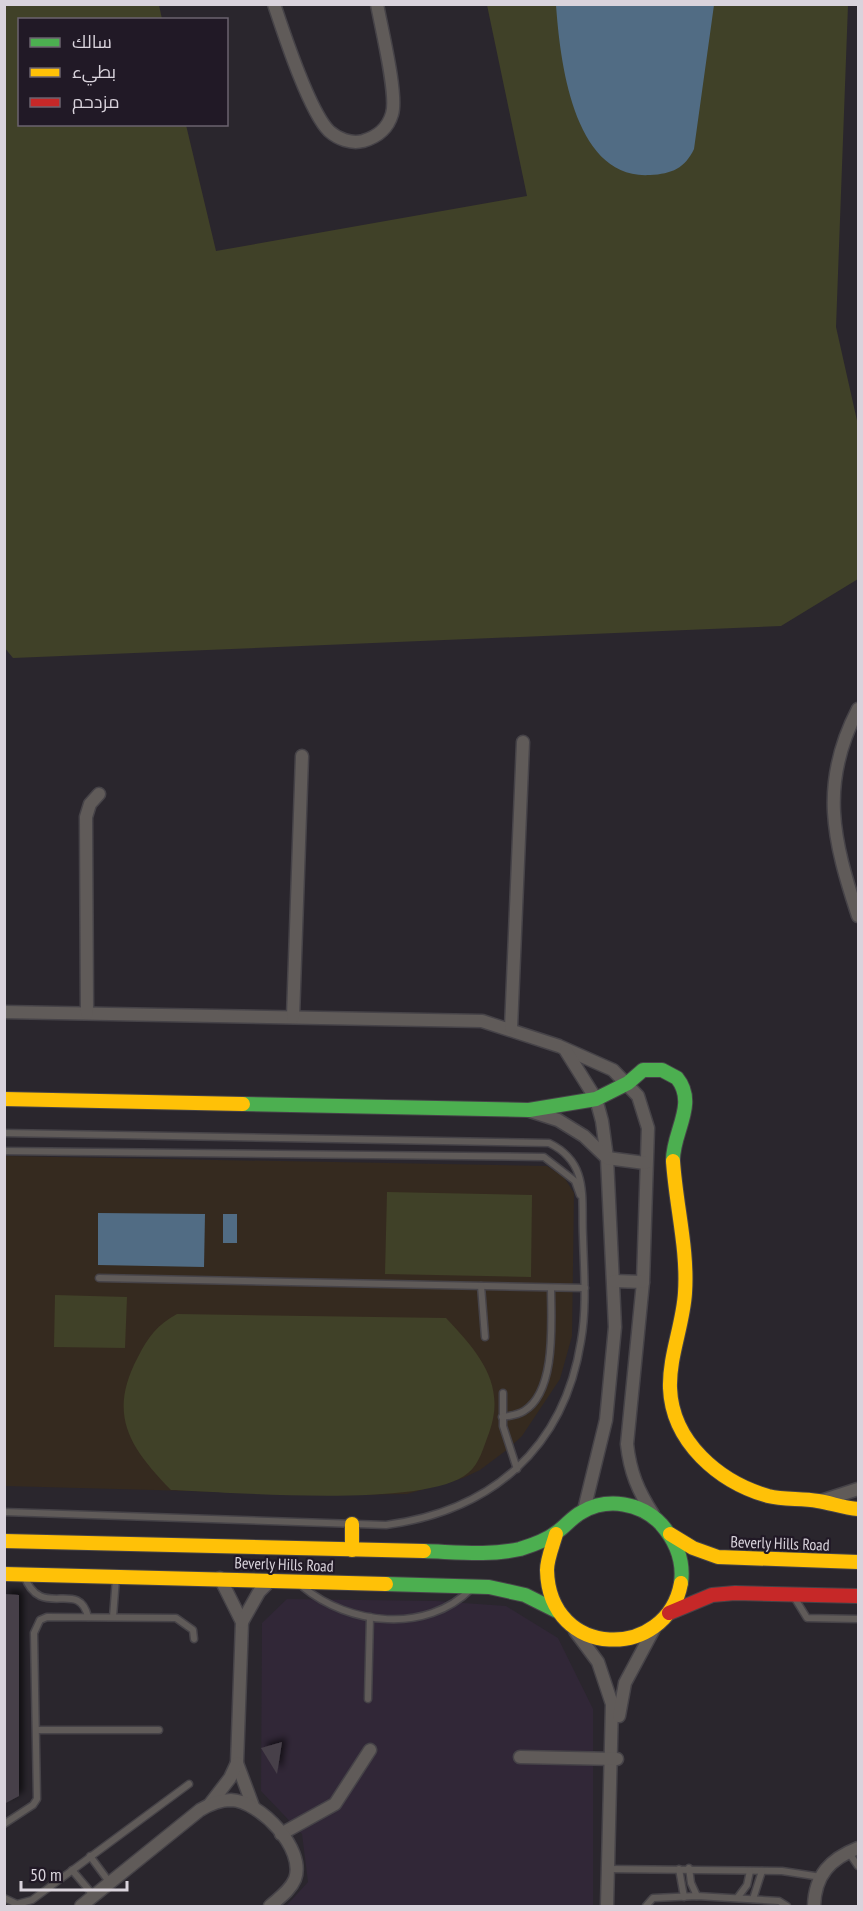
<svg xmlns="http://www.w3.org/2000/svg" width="863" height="1911" viewBox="0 0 863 1911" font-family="'PT Sans Narrow',Cairo,sans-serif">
  <defs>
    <filter id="shadow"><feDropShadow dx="4.5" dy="-4.5" stdDeviation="3" flood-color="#0009"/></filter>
  </defs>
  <rect width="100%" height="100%" fill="#2a262d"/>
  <path fill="#312737" d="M287 1599 436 1601 506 1606 558 1638 593 1709V1906H286L308 1882 302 1834 261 1791 262 1623Z"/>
  <path fill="#352a1f" d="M5 1156 547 1166 564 1177 574 1193 572 1336 560 1379 522 1436 508 1449 480 1470 463 1478 407 1494 345 1495 5 1486Z"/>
  <g fill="#404128">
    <path d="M4 5H159L162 19 20 20V124L186 125 216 251 527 196 487 5H848L836 327 858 425V579L781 626 13 658 4 647Z"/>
    <path d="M387 1192 532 1195 531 1277 385 1274Z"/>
    <path d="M55 1295 127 1297 125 1348 54 1347Z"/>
    <path d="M177 1314 446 1318C478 1352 507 1384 489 1433 484 1446 479 1465 468 1473 426 1509 231 1492 171 1490 130 1448 107 1415 138 1357 148 1337 158 1324 177 1314Z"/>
  </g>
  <g fill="#516c84">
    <path d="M556 5H714L694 149C685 168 672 174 650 175 573 180 560 60 556 5Z"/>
    <path d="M98 1213 205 1214 204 1267 98 1265Z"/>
    <rect x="223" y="1214" width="14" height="29"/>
  </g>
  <g fill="#474049" filter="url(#shadow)">
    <path d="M4 1594 19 1595V1796L4 1804Z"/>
    <path d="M282 1742 277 1774 261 1748Z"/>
  </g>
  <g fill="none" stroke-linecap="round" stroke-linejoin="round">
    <defs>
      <g id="lane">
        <path d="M4 1133 549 1143C590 1163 581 1198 583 1237 584 1272 587 1307 581 1341 564 1449 491 1511 386 1525L4 1512"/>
        <path d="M4 1151 544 1157 575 1181 580 1195"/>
        <path d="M99 1278 585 1288"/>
        <path d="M481 1286 485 1337"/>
        <path d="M503 1393V1426L517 1469"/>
        <path d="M502 1417C510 1416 518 1415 524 1411 557 1391 551 1320 551 1288"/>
        <path d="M24 1575C40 1622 79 1577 88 1617"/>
        <path d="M303 1587C349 1625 426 1634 471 1589"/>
        <path d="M794 1597 807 1618 858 1619"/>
        <path d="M113 1617 116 1578"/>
        <path d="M368 1699 370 1617"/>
        <path d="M37 1730H159"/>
        <path d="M4 1824 33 1805 37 1799 34 1633 40 1620 47 1617 176 1618 193 1630 194 1639"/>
        <path d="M849 1853 858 1866"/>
        <path d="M90 1856 110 1883"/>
        <path d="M689 1868 691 1883 697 1896"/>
        <path d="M608 1869 782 1871 821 1877"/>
        <path d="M679 1869 684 1897"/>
        <path d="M72 1870 94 1896"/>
        <path d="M738 1897 747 1885 750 1871"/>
        <path d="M4 1898 17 1904 32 1900 189 1784"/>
        <path d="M753 1899 762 1871"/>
        <path d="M646 1906 653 1898 697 1896 779 1901 787 1906"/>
      </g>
      <g id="street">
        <path d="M274 4C284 34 309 111 329 131 338 139 351 144 363 141 377 137 388 128 392 114 398 95 381 27 377 4"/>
        <path d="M858 709C819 784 833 840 858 916"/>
        <path d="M4 1012 482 1021 559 1046 613 1070 638 1096 648 1128 643 1282 627 1444C630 1472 638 1491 653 1514"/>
        <path d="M87 1013 86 817 90 804 99 794"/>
        <path d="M293 1017 302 756"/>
        <path d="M511 1028 523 742"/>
        <path d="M566 1051 596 1099 602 1121 607 1158 615 1327 606 1420 584 1510"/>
        <path d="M530 1111 558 1120 584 1136 607 1158 645 1163"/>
        <path d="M614 1281 643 1282"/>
        <path d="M821 1501 858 1489"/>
        <path d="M220 1578 242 1622 237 1763 253 1806"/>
        <path d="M242 1622 259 1592 271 1580"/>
        <path d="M575 1631 598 1662 612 1704 607 1906"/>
        <path d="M619 1716 625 1683 655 1627"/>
        <path d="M520 1757 617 1759"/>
        <path d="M210 1804 230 1778 237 1763"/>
        <path d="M281 1834 335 1804 370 1750"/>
        <path d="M81 1906 200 1810C210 1804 219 1800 231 1800 260 1801 306 1849 295 1879 290 1891 279 1898 270 1906"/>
        <path d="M814 1906C815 1875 830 1859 858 1848"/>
      </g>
      <g id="fast">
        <path d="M243 1104 529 1110 596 1099 628 1083 643 1070H662L677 1078C698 1104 672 1133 673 1161"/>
        <path d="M424 1551C456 1552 489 1556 520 1549 533 1545 547 1540 557 1532 566 1526 572 1517 582 1512 608 1497 641 1503 661 1524 676 1541 684 1561 681 1583"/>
        <path d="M386 1584 489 1587 525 1595 557 1611"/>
      </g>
      <g id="slow">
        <path d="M4 1099 243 1104"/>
        <path d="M673 1161C676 1206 688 1249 685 1293 683 1325 669 1356 670 1388 672 1442 719 1482 768 1496 784 1500 801 1498 818 1501 831 1503 844 1508 858 1509"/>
        <path d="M352 1524V1550"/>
        <path d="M556 1534C553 1545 547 1559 547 1570 549 1660 667 1661 681 1583"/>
        <path d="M670 1534 693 1548 718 1557 858 1562"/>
        <path d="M4 1541 424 1551"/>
        <path d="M4 1574 386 1584"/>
      </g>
      <path id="jam" d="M669 1613 712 1595 735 1593 858 1596"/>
    </defs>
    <use href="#lane" stroke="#464348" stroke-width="9"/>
    <use href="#street" stroke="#464348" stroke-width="15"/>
    <use href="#fast" stroke="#464348" stroke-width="16"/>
    <use href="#slow" stroke="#464348" stroke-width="16"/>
    <use href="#jam" stroke="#464348" stroke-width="16"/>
    <use href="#lane" stroke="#605b59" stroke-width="6"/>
    <use href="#street" stroke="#605b59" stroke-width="12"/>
    <use href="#fast" stroke="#4caf50" stroke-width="14"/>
    <use href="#slow" stroke="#ffc107" stroke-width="14"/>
    <use href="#jam" stroke="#c62828" stroke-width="14"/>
  </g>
  <g text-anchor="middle" stroke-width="4.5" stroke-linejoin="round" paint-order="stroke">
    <g font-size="16" fill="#d9d3dc" stroke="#211926">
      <text transform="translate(780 1543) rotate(2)" y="6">Beverly Hills Road</text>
      <text transform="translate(284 1564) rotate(2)" y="6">Beverly Hills Road</text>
    </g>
  </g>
  <rect width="863" height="1911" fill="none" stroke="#d9d3dc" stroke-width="12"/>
  <rect x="18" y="18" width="210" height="108" fill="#211926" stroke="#6b636f" stroke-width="1.5"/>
  <rect x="30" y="38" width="30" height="9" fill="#4caf50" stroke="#6b636f" stroke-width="1.5"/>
  <text x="72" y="48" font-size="18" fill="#d9d3dc">سالك</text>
  <rect x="30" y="68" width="30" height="9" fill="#ffc107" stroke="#6b636f" stroke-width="1.5"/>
  <text x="72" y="78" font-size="18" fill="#d9d3dc">بطيء</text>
  <rect x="30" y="98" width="30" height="9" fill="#c62828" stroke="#6b636f" stroke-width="1.5"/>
  <text x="72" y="108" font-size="18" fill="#d9d3dc">مزدحم</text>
  <path d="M21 1881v9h106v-9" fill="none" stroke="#d9d3dc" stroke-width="3"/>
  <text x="30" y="1881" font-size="18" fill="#d9d3dc" stroke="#211926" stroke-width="4.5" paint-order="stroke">50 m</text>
</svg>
